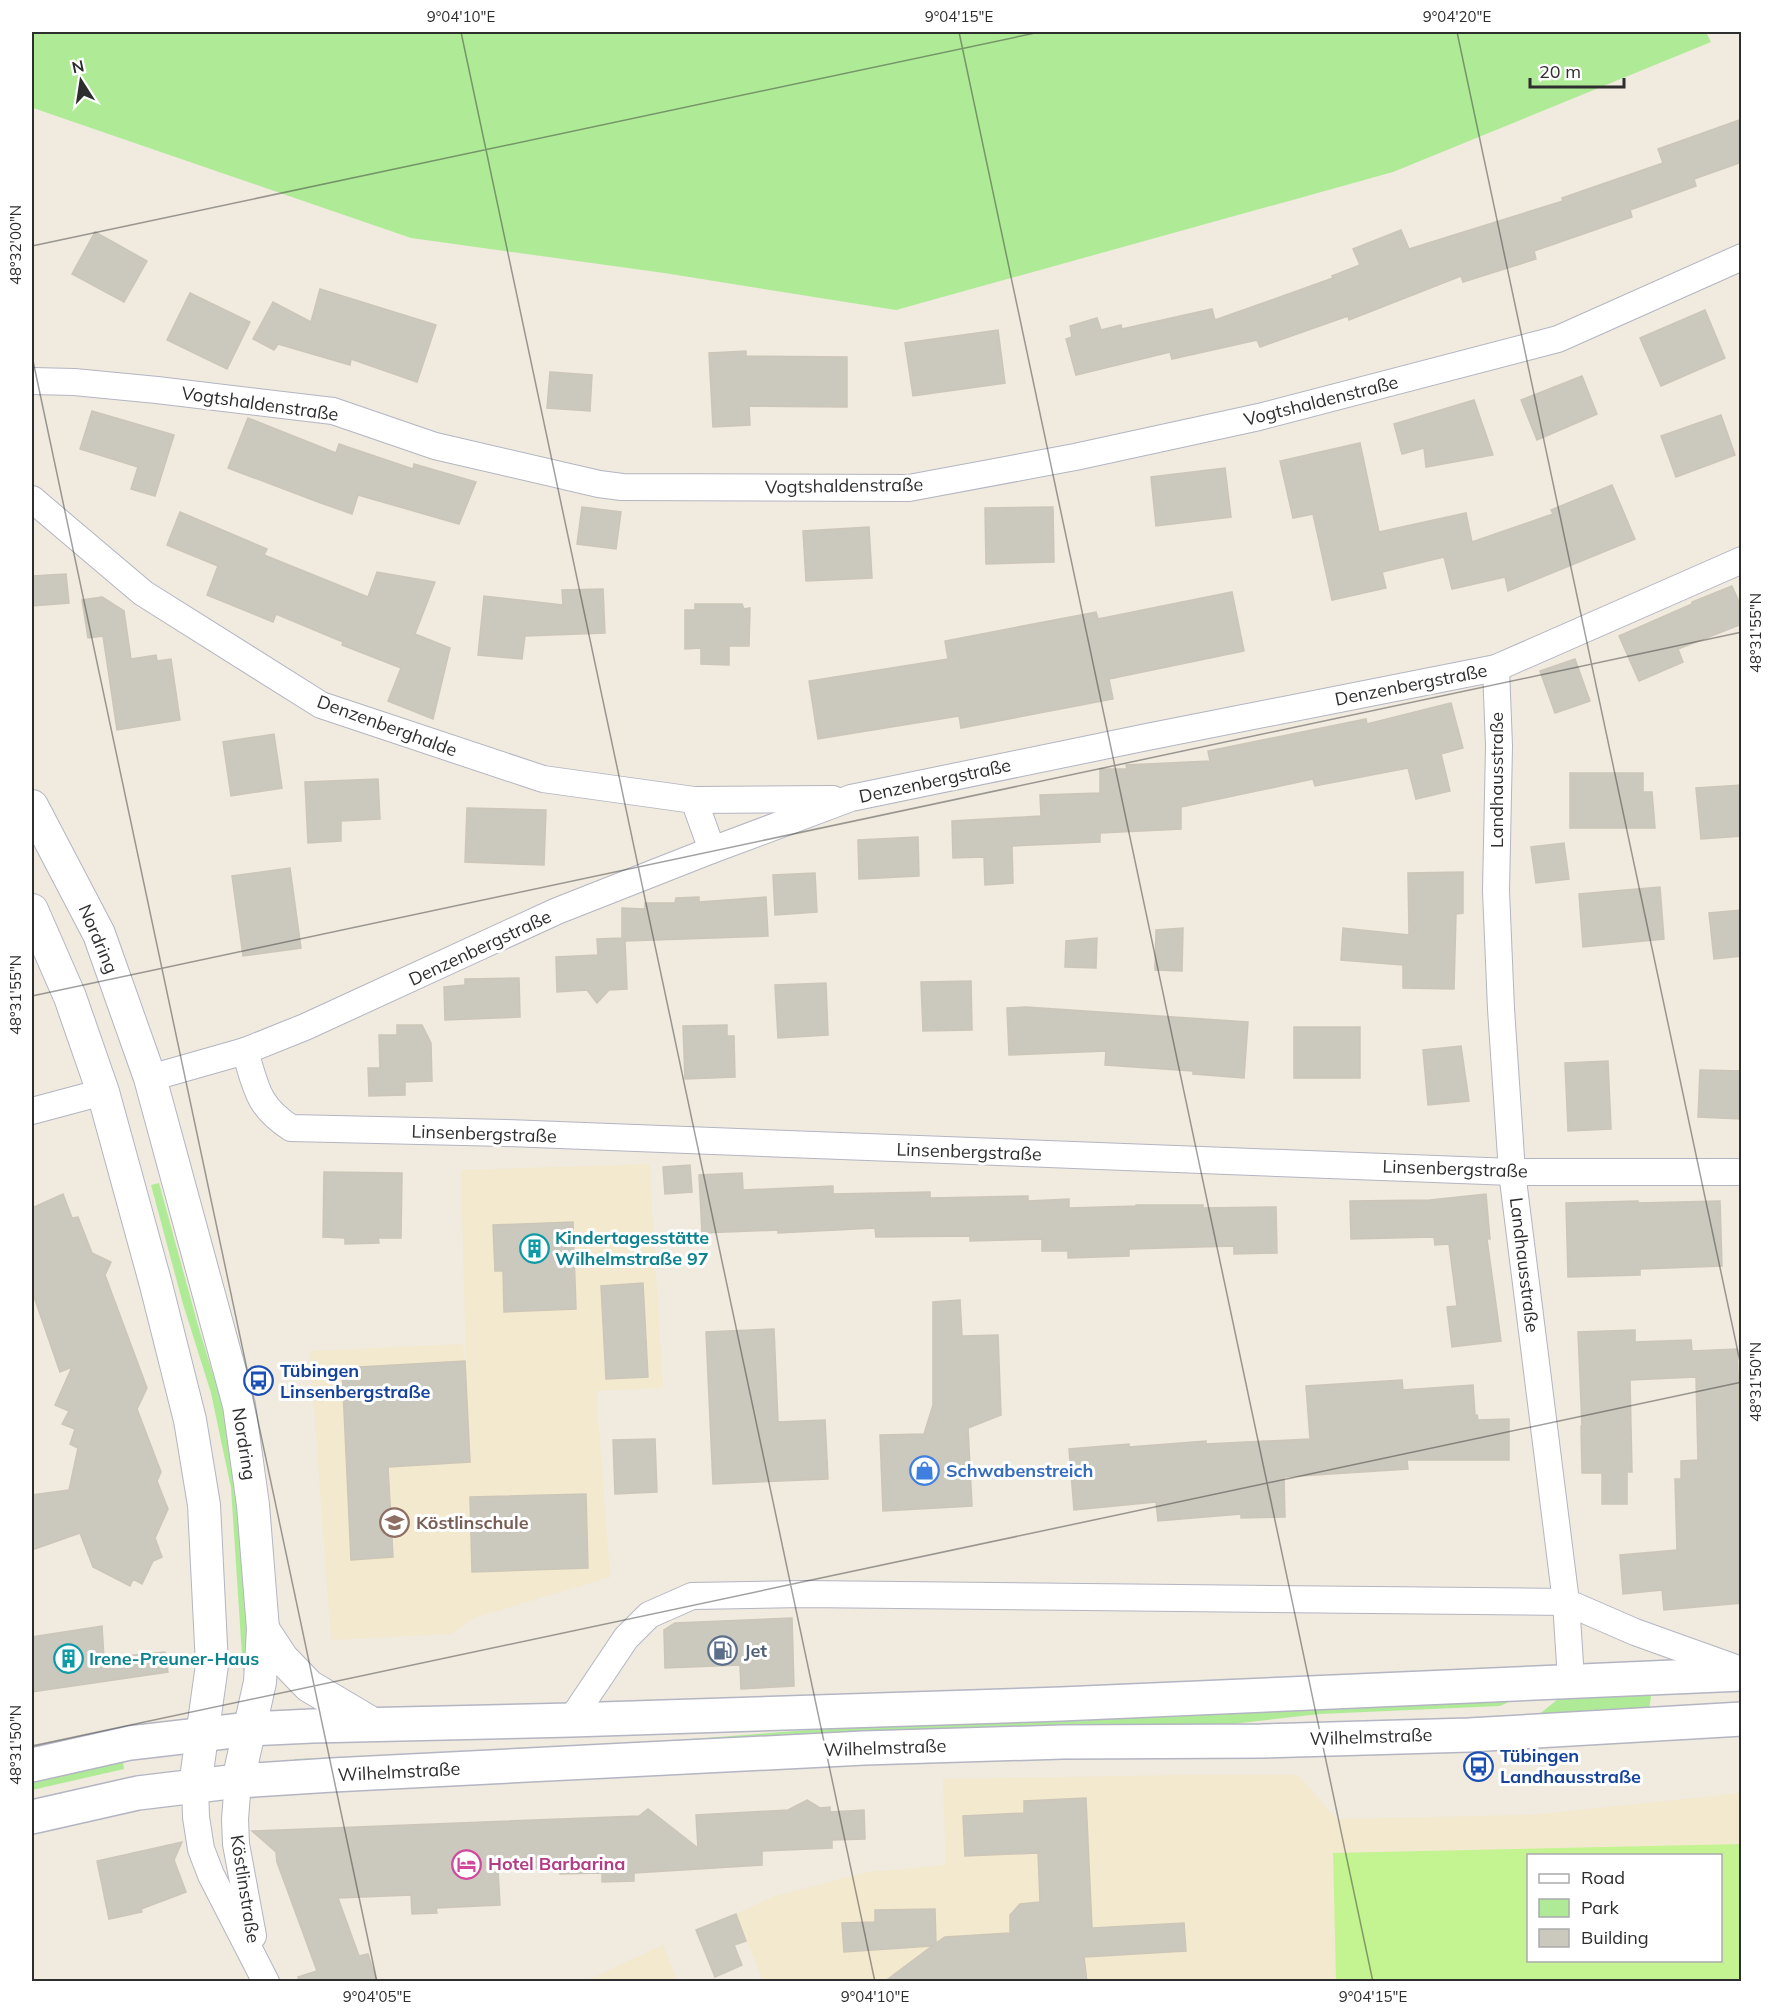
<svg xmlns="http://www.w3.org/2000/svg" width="1773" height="2013" viewBox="0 0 1773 2013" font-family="Mulish,sans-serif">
  <rect width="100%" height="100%" fill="#f0eadf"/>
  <g fill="#f3e9ce" fill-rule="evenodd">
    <path d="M649 1164 663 1388 596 1391 610 1577 473 1618 451 1634 331 1640 310 1351 463 1344 467 1401 461 1170Z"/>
    <path d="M1185 1775H1298L1337 1819 1530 1815 1741 1793V1981H763L736 1914 772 1897 867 1872 946 1865 943 1779ZM1528 1856H1720V1960H1528Z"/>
    <path d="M663 1945 677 1981H585Z"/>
  </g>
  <g fill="#afeb97">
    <path d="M32 32H1706L1711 42 1393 172 896 310 664 273 411 238 33 108 32 106Z"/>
    <path d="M159 1183 199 1329 224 1410 236 1474 250 1671H243L231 1488 211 1393 183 1304 151 1185Z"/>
    <path d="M1652 1690 1649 1710 1537 1716 1563 1695Z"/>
    <path d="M1510 1698 1513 1700 1500 1706 1320 1714 1213 1726 1115 1724 959 1729 801 1737 636 1750 298 1765 292 1761 295 1759 558 1749 809 1730Z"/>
    <path d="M123 1762 124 1769 32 1790V1783Z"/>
  </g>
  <path fill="#c4f392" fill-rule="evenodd" d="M1741 1844V1981H1336L1333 1853ZM1528 1856H1720V1960H1528Z"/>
  <g fill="#cbc8bd" stroke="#ccc6b8" stroke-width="1.5">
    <path d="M1742 119V162L1694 179 1696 186 1630 210 1632 217 1534 251 1536 259 1463 282 1461 276 1349 320 1348 316 1260 347 1257 340 1172 359 1170 352 1076 375 1066 339 1072 337 1070 326 1097 318 1101 330 1121 325 1122 329 1212 309 1215 320 1333 278 1332 276 1360 265 1353 249 1401 230 1409 249 1563 201 1562 198 1663 163 1658 149Z"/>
    <path d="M95 232 147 261 124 302 72 274Z"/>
    <path d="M320 289 436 325 417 382 351 359 350 365 278 344 274 350 253 339 273 302 311 322Z"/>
    <path d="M190 293 250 322 227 369 167 340Z"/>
    <path d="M1705 310 1725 358 1661 386 1640 338Z"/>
    <path d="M998 330 1005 383 913 396 905 343Z"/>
    <path d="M746 351V356L847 357V407L749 406 750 425 713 427 709 353Z"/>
    <path d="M550 372 592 375 590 411 547 408Z"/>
    <path d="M1582 376 1597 414 1537 440 1521 400Z"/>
    <path d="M1474 400 1493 455 1426 467 1424 448 1402 454 1394 424Z"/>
    <path d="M92 411 174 435 155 496 131 489 138 467 80 449Z"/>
    <path d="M1721 415 1735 455 1676 477 1661 436Z"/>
    <path d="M248 418 336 453 339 444 413 469 414 464 476 482 459 524 358 495 352 514 318 502 228 468Z"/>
    <path d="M1360 443 1379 532 1466 513 1472 542 1553 514 1551 510 1612 485 1635 539 1508 591 1505 577 1452 589 1444 557 1382 572 1386 588 1332 600 1313 514 1293 518 1280 461Z"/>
    <path d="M1225 468 1231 517 1156 526 1151 477Z"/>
    <path d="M582 507 621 512 616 549 577 544Z"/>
    <path d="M1053 507 1054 562 986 564 985 508Z"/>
    <path d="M180 512 267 549 264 555 368 597 377 572 435 582 415 634 450 648 433 719 388 701 401 668 342 645 343 642 276 614 273 622 207 595 218 566 167 545Z"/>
    <path d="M869 527 872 578 806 581 803 531Z"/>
    <path d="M66 574 69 603 32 606V576Z"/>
    <path d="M1732 586 1742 609V624L1678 649 1683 662 1639 681 1619 636 1692 604V602Z"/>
    <path d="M603 589 605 633 525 636 522 659 478 655 484 596 563 605 562 590Z"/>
    <path d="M1232 592 1244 651 1109 679 1113 699 961 728 959 716 818 739 809 681 948 659 945 641 1096 612 1098 619Z"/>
    <path d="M102 597 124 611 131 659 156 655 157 661 171 659 180 720 117 730 103 636 88 638 82 600Z"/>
    <path d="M695 604H742L744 609 750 608 749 646H729V665L701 664V648L685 649V610H695Z"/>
    <path d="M1575 659 1590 701 1555 713 1540 671Z"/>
    <path d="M1451 703 1463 748 1441 754 1450 791 1416 799 1408 768 1315 786 1313 779 1181 807V829L1100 833V842L1012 846 1013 883 985 885 984 857 953 858 952 821 1041 816 1040 795 1100 793V769H1127L1126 765 1210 761 1208 751 1366 719 1367 724Z"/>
    <path d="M274 734 282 788 231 796 223 742Z"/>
    <path d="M1570 773H1643V792H1652L1655 828H1570Z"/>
    <path d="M378 779 380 819 341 821V841L308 843 305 782Z"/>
    <path d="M1742 785V836L1701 839 1696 788Z"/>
    <path d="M467 808 546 810 544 865 465 862Z"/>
    <path d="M918 837 919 876 859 879 858 840Z"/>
    <path d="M1564 843 1569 879 1536 883 1531 847Z"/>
    <path d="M290 868 301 948 243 956 232 876Z"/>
    <path d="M1463 872V913L1456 914 1454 989 1403 988V965L1341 960 1343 928 1409 935 1408 873Z"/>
    <path d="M815 873 817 912 775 915 773 875Z"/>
    <path d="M1660 887 1664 939 1583 947 1579 894Z"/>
    <path d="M699 897V902L766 897 768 936 625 941 627 989 609 990 597 1003 587 990 557 992 556 957 598 955 597 939 622 938V908L645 909V903H675L676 898Z"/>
    <path d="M1742 910V956L1714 959 1709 913Z"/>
    <path d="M1183 928 1182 971 1155 970 1156 930Z"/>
    <path d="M1097 938 1096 968 1065 967 1066 941Z"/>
    <path d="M519 978 520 1017 445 1020 444 987 465 985V979Z"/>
    <path d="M971 981 972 1030 923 1031 921 982Z"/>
    <path d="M826 983 828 1035 778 1038 775 985Z"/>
    <path d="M1026 1007 1248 1022 1244 1078 1193 1074V1071L1105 1065 1106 1051 1009 1055 1007 1008Z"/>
    <path d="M397 1025H422L431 1043 432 1081 405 1082V1095L369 1096 368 1068H380L379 1035H397Z"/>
    <path d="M727 1025V1036H734L735 1077 685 1079 683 1026Z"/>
    <rect x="1294" y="1027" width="66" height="51"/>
    <path d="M1461 1046 1469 1101 1428 1105 1423 1050Z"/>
    <path d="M1608 1061 1611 1129 1568 1131 1565 1063Z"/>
    <path d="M1700 1070 1742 1071V1119L1698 1117Z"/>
    <path d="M690 1165 692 1192 665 1194 663 1167Z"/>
    <path d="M324 1172 402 1173 401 1238H378L379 1243 345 1244V1238L323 1237Z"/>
    <path d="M742 1173 743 1190 833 1186V1194L930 1192V1198L1028 1196V1201L1069 1199V1208L1136 1206V1205H1203V1208L1276 1207 1277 1253 1234 1254V1246L1129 1249V1256L1068 1258V1251H1042V1239L970 1241V1236L876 1237 875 1228 778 1233V1230L702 1233 699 1175Z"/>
    <path d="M63 1194 72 1218 78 1217 92 1253 111 1262 105 1275 147 1388 137 1409 161 1472 157 1481 168 1509 155 1538 162 1557 153 1561 142 1584 133 1579 130 1586 93 1567 80 1533 32 1550V1495L69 1490 78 1448 70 1444 75 1429 62 1424 69 1411 55 1405 72 1367 60 1372 32 1291V1208Z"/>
    <path d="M1486 1194 1490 1239H1487L1501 1341 1452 1347 1447 1307 1457 1306 1449 1244 1435 1245 1434 1237 1351 1239 1350 1201 1430 1200Z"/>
    <path d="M1638 1201V1203L1720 1201 1722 1266 1640 1269V1275L1568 1277 1566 1203Z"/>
    <path d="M573 1222 576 1309 504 1312 503 1271H495L493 1225Z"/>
    <path d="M643 1283 648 1377 606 1379 601 1286Z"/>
    <path d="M960 1300 962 1336 998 1335 1001 1415 968 1428 972 1506 883 1511 880 1435 924 1434 933 1405V1302Z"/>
    <path d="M774 1329 778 1422 825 1420 828 1479 713 1484 706 1332Z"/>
    <path d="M1635 1330V1342L1691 1340 1692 1351 1737 1349 1740 1418H1742V1603L1664 1610 1662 1590 1623 1594 1620 1555 1677 1550 1675 1479H1681V1461L1698 1460 1696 1377 1630 1380 1632 1472H1627V1504H1602V1473H1582L1581 1426H1582L1578 1332Z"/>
    <path d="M465 1361 470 1462 388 1467 393 1557 351 1560 342 1368Z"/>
    <path d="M1402 1380 1403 1390 1473 1385 1475 1415H1477L1478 1420 1509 1419V1460H1407L1408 1469 1284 1477 1285 1517 1241 1518V1514L1158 1521 1156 1502 1074 1510 1069 1449 1129 1444V1447L1206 1441V1444L1310 1439 1306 1386Z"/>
    <path d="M655 1439 657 1492 615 1494 613 1440Z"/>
    <path d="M586 1494 588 1568 472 1572 470 1497Z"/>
    <path d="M792 1618 794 1686 741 1689 740 1665 665 1668 664 1630 675 1623Z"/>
    <path d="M102 1626 104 1658 165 1652 168 1672 32 1692V1637Z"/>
    <path d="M1086 1798 1092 1928 1184 1923 1186 1951 1084 1957 1087 1982H884L932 1946 844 1952 842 1923 875 1922V1910L935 1909 936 1943 945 1937 1010 1933V1915L1020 1904 1040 1902 1038 1853 965 1856 963 1816 1024 1813V1801Z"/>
    <path d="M807 1800 820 1808 830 1807V1812L864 1810 865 1839 832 1840V1848L762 1851V1865L634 1873V1881L602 1882V1873L560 1874 559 1867 498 1870 500 1905 436 1908 437 1913 412 1914 411 1895 338 1898 359 1956 368 1954 377 1982H299L298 1977 317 1971 277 1862 276 1852 252 1831 639 1816 648 1809 698 1848 696 1815 788 1810Z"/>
    <path d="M182 1842 174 1860 186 1892 141 1909 142 1912 109 1919 97 1861Z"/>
    <path d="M736 1914 746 1941 734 1945 742 1965 715 1977 696 1930Z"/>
  </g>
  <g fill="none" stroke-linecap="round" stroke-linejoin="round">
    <defs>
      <g id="minor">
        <path d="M32 381 74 382 157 390 333 411 435 446 599 484 622 487 909 488 1075 457 1259 417 1558 339 1742 257"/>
        <path d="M32 499 143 593 321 705 543 779 694 800 833 799"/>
        <path d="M1496 668 1499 746 1496 891 1501 1009 1512 1172 1566 1602 1571 1680"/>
        <path d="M694 800 712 850"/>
        <path d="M245 1051C256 1087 257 1106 291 1128L506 1133 1512 1172H1742"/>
        <path d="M150 1078 245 1051 305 1027 557 911 712 850 851 798 1147 737 1496 668 1742 560"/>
        <path d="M32 1111 103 1092"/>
        <path d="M571 1720 626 1638 649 1615 692 1596 803 1594 1566 1602 1635 1632 1741 1670"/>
        <path d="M238 1781 235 1819 236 1844 253 1936"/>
        <path d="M195 1786 196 1817 201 1849 211 1875 266 1982"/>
      </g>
      <g id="tertiary">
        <path d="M32 806 99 934 150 1078 239 1405 253 1505 263 1629 260 1682 238 1781"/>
        <path d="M32 910 70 997 103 1092 156 1285 190 1420 204 1505 212 1665 195 1786"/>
        <path d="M263 1629 282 1658 309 1686 373 1724"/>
      </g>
      <g id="secondary">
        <path d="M32 1765 130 1743 250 1729 312 1726 571 1720 1061 1704 1742 1674"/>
        <path d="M32 1817 138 1793 238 1781 332 1775 864 1748 1062 1742 1261 1741 1469 1735 1742 1719"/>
      </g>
    </defs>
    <use href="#minor" stroke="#b3b5c2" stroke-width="28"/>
    <use href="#tertiary" stroke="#b3b5c2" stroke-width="34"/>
    <use href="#secondary" stroke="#b3b5c2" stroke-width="36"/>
    <use href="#minor" stroke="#fff" stroke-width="26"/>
    <use href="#tertiary" stroke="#fff" stroke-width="32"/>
    <use href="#secondary" stroke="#fff" stroke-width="33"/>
  </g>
  <path fill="none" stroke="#2e2e2e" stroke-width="1.5" stroke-opacity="0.45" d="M461 32 875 1982M959 32 1373 1982M1457 32 1742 1371M32 246 1040 32M32 356 377 1982M32 996 1742 632M32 1746 1742 1382"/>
  <defs>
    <symbol id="building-ring" viewBox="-11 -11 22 22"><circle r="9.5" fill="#fff" stroke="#0f9aa8" stroke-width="1.5"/><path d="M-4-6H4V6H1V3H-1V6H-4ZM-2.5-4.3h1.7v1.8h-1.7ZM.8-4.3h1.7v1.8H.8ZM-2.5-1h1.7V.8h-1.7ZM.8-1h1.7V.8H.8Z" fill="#0f9aa8"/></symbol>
    <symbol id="bus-ring" viewBox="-11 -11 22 22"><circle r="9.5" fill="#fff" stroke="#1a4fb4" stroke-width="1.5"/><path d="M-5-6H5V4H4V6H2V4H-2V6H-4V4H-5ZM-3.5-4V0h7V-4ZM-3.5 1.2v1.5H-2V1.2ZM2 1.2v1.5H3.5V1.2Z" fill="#1a4fb4"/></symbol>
    <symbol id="shop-ring" viewBox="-11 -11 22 22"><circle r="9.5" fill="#fff" stroke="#3f7fe0" stroke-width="1.5"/><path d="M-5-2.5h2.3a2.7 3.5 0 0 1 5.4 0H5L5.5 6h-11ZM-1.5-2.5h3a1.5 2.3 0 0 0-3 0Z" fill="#3f7fe0"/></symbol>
    <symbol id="school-ring" viewBox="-11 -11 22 22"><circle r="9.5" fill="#fff" stroke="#8d6e63" stroke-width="1.5"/><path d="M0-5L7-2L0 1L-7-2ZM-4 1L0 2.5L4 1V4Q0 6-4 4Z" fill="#8d6e63"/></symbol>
    <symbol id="fuel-ring" viewBox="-11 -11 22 22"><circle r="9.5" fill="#fff" stroke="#5c6f8a" stroke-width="1.5"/><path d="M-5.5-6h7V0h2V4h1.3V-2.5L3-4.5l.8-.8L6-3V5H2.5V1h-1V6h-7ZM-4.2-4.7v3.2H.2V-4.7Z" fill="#5c6f8a"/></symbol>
    <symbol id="hotel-ring" viewBox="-11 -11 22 22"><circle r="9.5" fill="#fff" stroke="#d1479c" stroke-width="1.5"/><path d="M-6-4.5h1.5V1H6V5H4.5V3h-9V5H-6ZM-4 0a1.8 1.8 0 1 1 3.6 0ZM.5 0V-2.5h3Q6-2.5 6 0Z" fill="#d1479c"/></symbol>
  </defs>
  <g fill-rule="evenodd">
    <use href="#building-ring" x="518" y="1232" width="33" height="33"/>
    <use href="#bus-ring" x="242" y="1364" width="33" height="33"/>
    <use href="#shop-ring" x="908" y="1454" width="33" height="33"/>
    <use href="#school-ring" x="378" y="1506" width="33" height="33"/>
    <use href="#fuel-ring" x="706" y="1634" width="33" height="33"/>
    <use href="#building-ring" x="52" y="1642" width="33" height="33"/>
    <use href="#bus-ring" x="1462" y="1750" width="33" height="33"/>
    <use href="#hotel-ring" x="450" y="1848" width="33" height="33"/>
  </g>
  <g text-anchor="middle" stroke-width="6" stroke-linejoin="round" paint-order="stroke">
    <g font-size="18" fill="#2e2e2e" stroke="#fff">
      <text transform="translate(1321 401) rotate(-14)" y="6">Vogtshaldenstraße</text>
      <text transform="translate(260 404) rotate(8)" y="6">Vogtshaldenstraße</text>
      <text transform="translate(844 486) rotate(-1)" y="6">Vogtshaldenstraße</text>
      <text transform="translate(1411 685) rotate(-11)" y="6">Denzenbergstraße</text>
      <text transform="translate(387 726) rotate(20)" y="6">Denzenberghalde</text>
      <text transform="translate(1497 780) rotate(-90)" y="6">Landhausstraße</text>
      <text transform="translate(935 781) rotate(-12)" y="6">Denzenbergstraße</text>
      <text transform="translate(98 939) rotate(67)" y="6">Nordring</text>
      <text transform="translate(480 948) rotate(-25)" y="6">Denzenbergstraße</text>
      <text transform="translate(484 1134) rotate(2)" y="6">Linsenbergstraße</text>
      <text transform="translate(969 1152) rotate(2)" y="6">Linsenbergstraße</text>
      <text transform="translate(1455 1169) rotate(2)" y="6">Linsenbergstraße</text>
      <text transform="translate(1524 1265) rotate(83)" y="6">Landhausstraße</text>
      <text transform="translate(244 1444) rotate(81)" y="6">Nordring</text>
      <text transform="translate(1371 1737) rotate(-2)" y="6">Wilhelmstraße</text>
      <text transform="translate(885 1748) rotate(-2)" y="6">Wilhelmstraße</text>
      <text transform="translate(399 1772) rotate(-3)" y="6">Wilhelmstraße</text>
      <text transform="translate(245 1889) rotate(81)" y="6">Köstlinstraße</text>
    </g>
    <g font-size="18" font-weight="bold" fill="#0d838f" stroke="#fff" text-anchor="start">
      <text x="555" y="1244">Kindertagesstätte<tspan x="555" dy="21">Wilhelmstraße 97</tspan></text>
      <text x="89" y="1665">Irene-Preuner-Haus</text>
    </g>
    <g font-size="18" font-weight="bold" fill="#164399" stroke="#fff" text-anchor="start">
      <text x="280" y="1377">Tübingen<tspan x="280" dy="21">Linsenbergstraße</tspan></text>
      <text x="1500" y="1762">Tübingen<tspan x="1500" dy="21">Landhausstraße</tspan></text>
    </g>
    <g font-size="18" font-weight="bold" fill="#366cbe" stroke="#fff" text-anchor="start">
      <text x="946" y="1477">Schwabenstreich</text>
    </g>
    <g font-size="18" font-weight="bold" fill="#785e54" stroke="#fff" text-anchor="start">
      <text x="416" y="1529">Köstlinschule</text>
    </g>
    <g font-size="18" font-weight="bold" fill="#4e5e75" stroke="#fff" text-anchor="start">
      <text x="744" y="1657">Jet</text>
    </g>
    <g font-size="18" font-weight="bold" fill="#b23c85" stroke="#fff" text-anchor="start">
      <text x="488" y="1870">Hotel Barbarina</text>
    </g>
  </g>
  <rect width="1773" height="2013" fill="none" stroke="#ffffff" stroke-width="66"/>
  <rect x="1527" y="1854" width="195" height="108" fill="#ffffff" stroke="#ababab" stroke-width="1.5"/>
  <rect x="1539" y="1874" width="30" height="9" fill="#ffffff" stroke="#ababab" stroke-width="1.5"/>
  <text x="1581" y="1884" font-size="18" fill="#2e2e2e">Road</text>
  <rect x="1539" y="1899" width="30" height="18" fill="#afeb97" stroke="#ababab" stroke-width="1.5"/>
  <text x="1581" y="1914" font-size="18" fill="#2e2e2e">Park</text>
  <rect x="1539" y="1929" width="30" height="18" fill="#cbc8bd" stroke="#ababab" stroke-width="1.5"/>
  <text x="1581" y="1944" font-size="18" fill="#2e2e2e">Building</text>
  <g transform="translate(81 81) rotate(348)" stroke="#ffffff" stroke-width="4.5" paint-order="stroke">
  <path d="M0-4.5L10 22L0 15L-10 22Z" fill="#2e2e2e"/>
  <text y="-9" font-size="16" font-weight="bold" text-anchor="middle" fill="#2e2e2e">N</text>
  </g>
  <path d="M1530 78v9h94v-9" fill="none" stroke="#2e2e2e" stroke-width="3"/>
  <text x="1539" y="78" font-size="18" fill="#2e2e2e" stroke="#ffffff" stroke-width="4.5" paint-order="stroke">20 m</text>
  <rect x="33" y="33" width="1707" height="1947" fill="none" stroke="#2e2e2e" stroke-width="2"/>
  <g font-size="15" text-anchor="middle" fill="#2e2e2e">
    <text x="461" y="22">9°04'10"E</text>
    <text x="959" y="22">9°04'15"E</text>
    <text x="1457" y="22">9°04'20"E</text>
    <text transform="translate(16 245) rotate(-90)" y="5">48°32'00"N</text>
    <text transform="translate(1756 633) rotate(-90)" y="5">48°31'55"N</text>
    <text transform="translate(16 995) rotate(-90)" y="5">48°31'55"N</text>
    <text transform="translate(1756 1382) rotate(-90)" y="5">48°31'50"N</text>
    <text transform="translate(16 1745) rotate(-90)" y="5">48°31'50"N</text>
    <text x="377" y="2002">9°04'05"E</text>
    <text x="875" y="2002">9°04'10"E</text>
    <text x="1373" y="2002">9°04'15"E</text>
  </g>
</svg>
